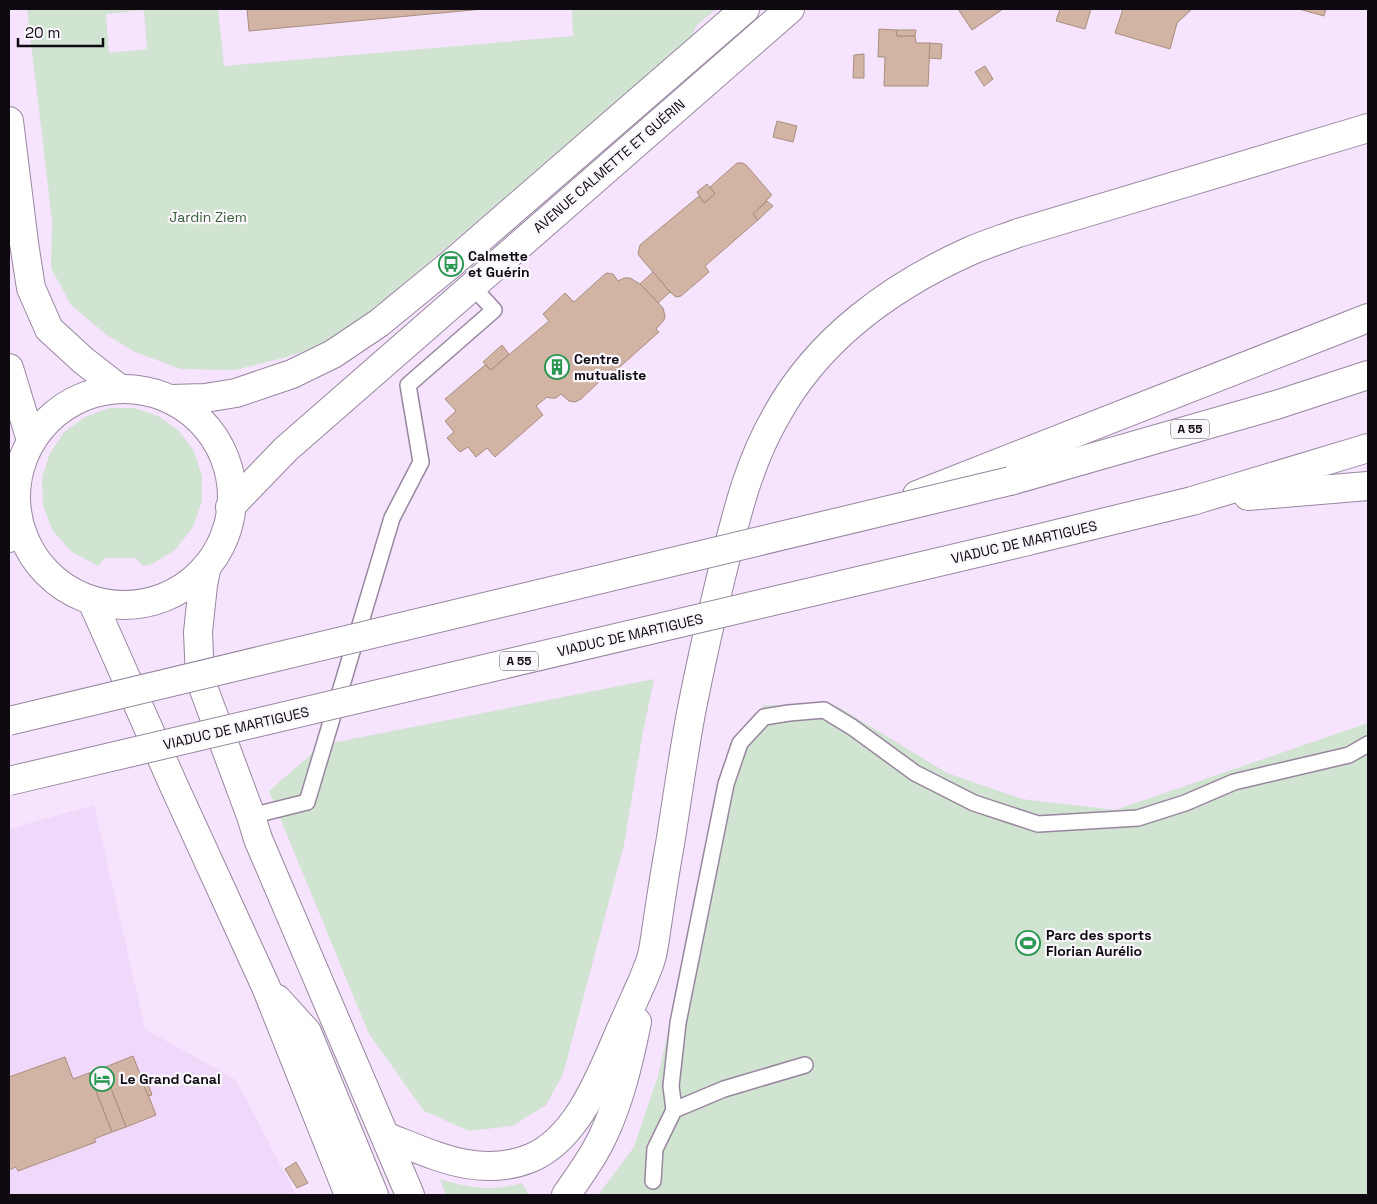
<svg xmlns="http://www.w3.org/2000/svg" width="1377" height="1204" viewBox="0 0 1377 1204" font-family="'Space Grotesk',sans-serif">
  <rect width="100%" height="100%" fill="#f6e3fe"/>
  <path fill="#efd8fa" d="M94 805 145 1029 236 1080 296 1195H9V829Z"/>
  <g fill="#d1e3d1" fill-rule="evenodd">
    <path d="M27 9H218L224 66 573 36 572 9H716L696 26 691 40 337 340 287 357 235 370 181 369 135 352 107 335 71 305 51 268 52 220ZM144 10 147 49 109 53 106 14Z"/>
    <path d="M109 408H134L158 416 179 431 194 451 202 476V501L193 527 175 550 152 564 143 566 136 558H105L98 566 72 552 53 531 43 505 42 477 50 453 64 432 85 417Z"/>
    <path d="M654 679 642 737 624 845 563 1074 546 1105 512 1126 469 1131 424 1111 369 1034 269 791 322 745Z"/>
    <path d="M764 705 837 706 947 773 1022 799 1115 810 1368 723V1195H598L634 1147 658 1076 735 736Z"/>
    <path d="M440 1179C470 1188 491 1192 522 1183L529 1195H446Z"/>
  </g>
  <g fill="#d2b4a4" stroke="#a98d7d">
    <path d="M247 9H483L249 31Z"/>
    <path d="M958 9H1003L972 30Z"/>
    <path d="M1060 9H1091L1085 29 1056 21Z"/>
    <path d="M1123 9H1192L1177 23 1170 49 1115 33Z"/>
    <path d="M1299 9H1326L1324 16Z"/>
    <path d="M879 29 896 30 897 36H915L916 43H930L928 86H884L885 57H878Z"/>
    <path d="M896 30H916L915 36H897Z"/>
    <path d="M930 43 942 44 941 59 929 58Z"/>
    <path d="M864 54V78H853L854 55Z"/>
    <path d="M985 66 993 79 984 86 975 72Z"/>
    <path d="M777 121 797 126 793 142 773 137Z"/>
    <path d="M737 163H743L747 166 771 194V196L753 214 758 220 705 266 709 272 681 296 676 297 670 292 641 258 638 254 640 245 699 196 704 203 715 194 710 187Z"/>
    <path d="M707 184 715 194 704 203 697 192Z"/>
    <path d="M767 201 773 206 758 220 753 214Z"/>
    <path d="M653 272 670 292 658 303 640 284Z"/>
    <path d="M607 273 613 274 618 281 624 278H630L640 284 663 308 665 316 664 320 656 329 659 332 614 372 611 369 600 378 602 379 581 399 575 402 569 401 561 394 556 398H551L547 397 536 406 543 415 495 457 487 448 476 457 468 447 460 452 447 438 454 432 445 421 456 411 445 399 485 365 491 370 549 321 543 314 565 293 574 302 605 274Z"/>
    <path d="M502 345 509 354 491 370 483 362Z"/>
    <path d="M133 1056 156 1115 126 1127 103 1068Z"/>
    <path d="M65 1057 73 1079 89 1073 112 1132 94 1139 96 1142 18 1171 16 1167 9 1170V1077Z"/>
    <path d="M103 1068 126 1127 112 1132 89 1073Z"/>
    <path d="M144 1074 148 1084 144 1086 140 1076Z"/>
    <path d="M148 1084 152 1095 148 1096 144 1086Z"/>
    <path d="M296 1162 308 1183 297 1188 285 1169Z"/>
  </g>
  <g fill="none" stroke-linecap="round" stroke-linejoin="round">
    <defs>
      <g id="lane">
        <path d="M251 816 307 802 392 518 421 462 408 385 494 310 473 287"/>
        <path d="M674 1110 671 1086 678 1023 726 784 740 743 764 717 789 713 824 710 852 727 915 773 974 803 1038 824 1138 818 1185 803 1234 782 1349 755 1368 744"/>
        <path d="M653 1181 655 1149 674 1110 724 1089 805 1065"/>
      </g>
      <path id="street" d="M9 538 22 533"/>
      <g id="secondary">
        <path d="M9 121 24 243 31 288 49 329 84 361 120 389"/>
        <path d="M9 368 30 437"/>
        <circle cx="124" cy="497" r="108"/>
        <path d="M171 399 205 398 236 393 292 374 333 354 379 323 451 264 745 9"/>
        <path d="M230 507 286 449 790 9"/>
        <path d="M206 570 203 585 198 632 200 679 251 816 258 839 410 1195"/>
        <path d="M92 601 174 786 266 987 349 1195"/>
        <path d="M277 999 307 1032 374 1195"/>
      </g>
      <g id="highway">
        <path d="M1010 481 1276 405 1368 375"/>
        <path d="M917 495 1368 318"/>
        <path d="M1248 496 1368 486"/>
        <path d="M1028 541 1192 501 1368 448"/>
        <path d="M385 1136C434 1155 479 1179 531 1158 581 1137 604 1066 625 1020 631 1007 637 993 643 980 645 974 648 968 650 962 654 951 655 937 657 925 661 898 665 871 670 844 677 800 683 756 691 713 700 667 710 622 721 577 735 521 747 466 776 416 818 339 892 286 970 251 986 244 1002 239 1018 233L1368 128"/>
        <path d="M566 1195C579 1176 593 1158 603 1136 620 1100 629 1061 637 1022"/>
      </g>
    </defs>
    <use href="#lane" stroke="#97869e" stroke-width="18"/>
    <use href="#street" stroke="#97869e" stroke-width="30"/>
    <use href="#secondary" stroke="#97869e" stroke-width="30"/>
    <use href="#highway" stroke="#97869e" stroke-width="30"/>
    <use href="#lane" stroke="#fff" stroke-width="15"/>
    <use href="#street" stroke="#fff" stroke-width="28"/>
    <use href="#secondary" stroke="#fff" stroke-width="28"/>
    <use href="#highway" stroke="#fff" stroke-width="28"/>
    <defs>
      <g id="highway-bridge">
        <path d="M9 721 1010 481"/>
        <path d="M9 781 1028 541"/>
      </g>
    </defs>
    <use href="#highway-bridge" stroke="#97869e" stroke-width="30" stroke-linecap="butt"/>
    <use href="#highway-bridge" stroke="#fff" stroke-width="28"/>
  </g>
  <defs>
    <symbol id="bus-ring" viewBox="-11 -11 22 22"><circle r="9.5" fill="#faf7fc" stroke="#299750" stroke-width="1.5"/><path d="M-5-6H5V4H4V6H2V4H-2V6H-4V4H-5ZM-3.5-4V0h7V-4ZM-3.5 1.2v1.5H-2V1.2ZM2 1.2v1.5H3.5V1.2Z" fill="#299750"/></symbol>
    <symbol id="building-ring" viewBox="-11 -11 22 22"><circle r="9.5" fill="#faf7fc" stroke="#299750" stroke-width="1.5"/><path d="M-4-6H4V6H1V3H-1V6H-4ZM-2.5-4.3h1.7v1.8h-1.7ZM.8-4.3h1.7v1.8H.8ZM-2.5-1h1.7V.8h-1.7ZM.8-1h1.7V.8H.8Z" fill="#299750"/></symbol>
    <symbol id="stadium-ring" viewBox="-11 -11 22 22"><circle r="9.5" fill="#faf7fc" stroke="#299750" stroke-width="1.5"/><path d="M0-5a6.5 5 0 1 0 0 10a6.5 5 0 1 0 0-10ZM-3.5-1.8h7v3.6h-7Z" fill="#299750"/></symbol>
    <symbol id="hotel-ring" viewBox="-11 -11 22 22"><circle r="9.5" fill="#faf7fc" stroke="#299750" stroke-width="1.5"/><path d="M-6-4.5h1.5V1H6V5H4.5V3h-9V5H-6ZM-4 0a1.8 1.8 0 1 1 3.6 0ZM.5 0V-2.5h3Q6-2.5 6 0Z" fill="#299750"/></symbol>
  </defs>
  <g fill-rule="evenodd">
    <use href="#bus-ring" x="437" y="250" width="28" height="28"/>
    <use href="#building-ring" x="543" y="353" width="28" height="28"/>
    <use href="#stadium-ring" x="1014" y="929" width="28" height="28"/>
    <use href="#hotel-ring" x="88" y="1065" width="28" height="28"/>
  </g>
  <g text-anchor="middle" stroke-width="4.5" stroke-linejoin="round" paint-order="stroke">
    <g fill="#faf7fc" stroke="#565058" stroke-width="1">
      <rect x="1171" y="419.5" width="38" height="19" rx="4"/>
      <rect x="500" y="651.5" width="38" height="19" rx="4"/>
    </g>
    <g font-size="12" font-weight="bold" fill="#0f0912">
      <text x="1190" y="433">A 55</text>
      <text x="519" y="665">A 55</text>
    </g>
    <g font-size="14" fill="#0f0912" stroke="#faf7fc">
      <text transform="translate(609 166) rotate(-41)" y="5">AVENUE CALMETTE ET GUÉRIN</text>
      <text transform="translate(1024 542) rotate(-13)" y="5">VIADUC DE MARTIGUES</text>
      <text transform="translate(630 635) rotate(-13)" y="5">VIADUC DE MARTIGUES</text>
      <text transform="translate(236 728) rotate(-13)" y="5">VIADUC DE MARTIGUES</text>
    </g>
    <g font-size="14" fill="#376039" stroke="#faf7fc">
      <text x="208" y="222">Jardin Ziem</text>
    </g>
    <g font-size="14" font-weight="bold" fill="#0f0912" stroke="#faf7fc" text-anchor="start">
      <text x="468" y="261">Calmette<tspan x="468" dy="16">et Guérin</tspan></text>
      <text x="574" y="364">Centre<tspan x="574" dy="16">mutualiste</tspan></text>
      <text x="1046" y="940">Parc des sports<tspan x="1046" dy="16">Florian Aurélio</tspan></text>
      <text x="120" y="1084">Le Grand Canal</text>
    </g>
  </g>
  <rect width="1377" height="1204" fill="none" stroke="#0f0912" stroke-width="20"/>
  <path d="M18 38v8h85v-8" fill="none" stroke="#0f0912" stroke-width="2.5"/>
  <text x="25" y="38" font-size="15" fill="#0f0912" stroke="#faf7fc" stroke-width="4" paint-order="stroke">20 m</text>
</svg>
